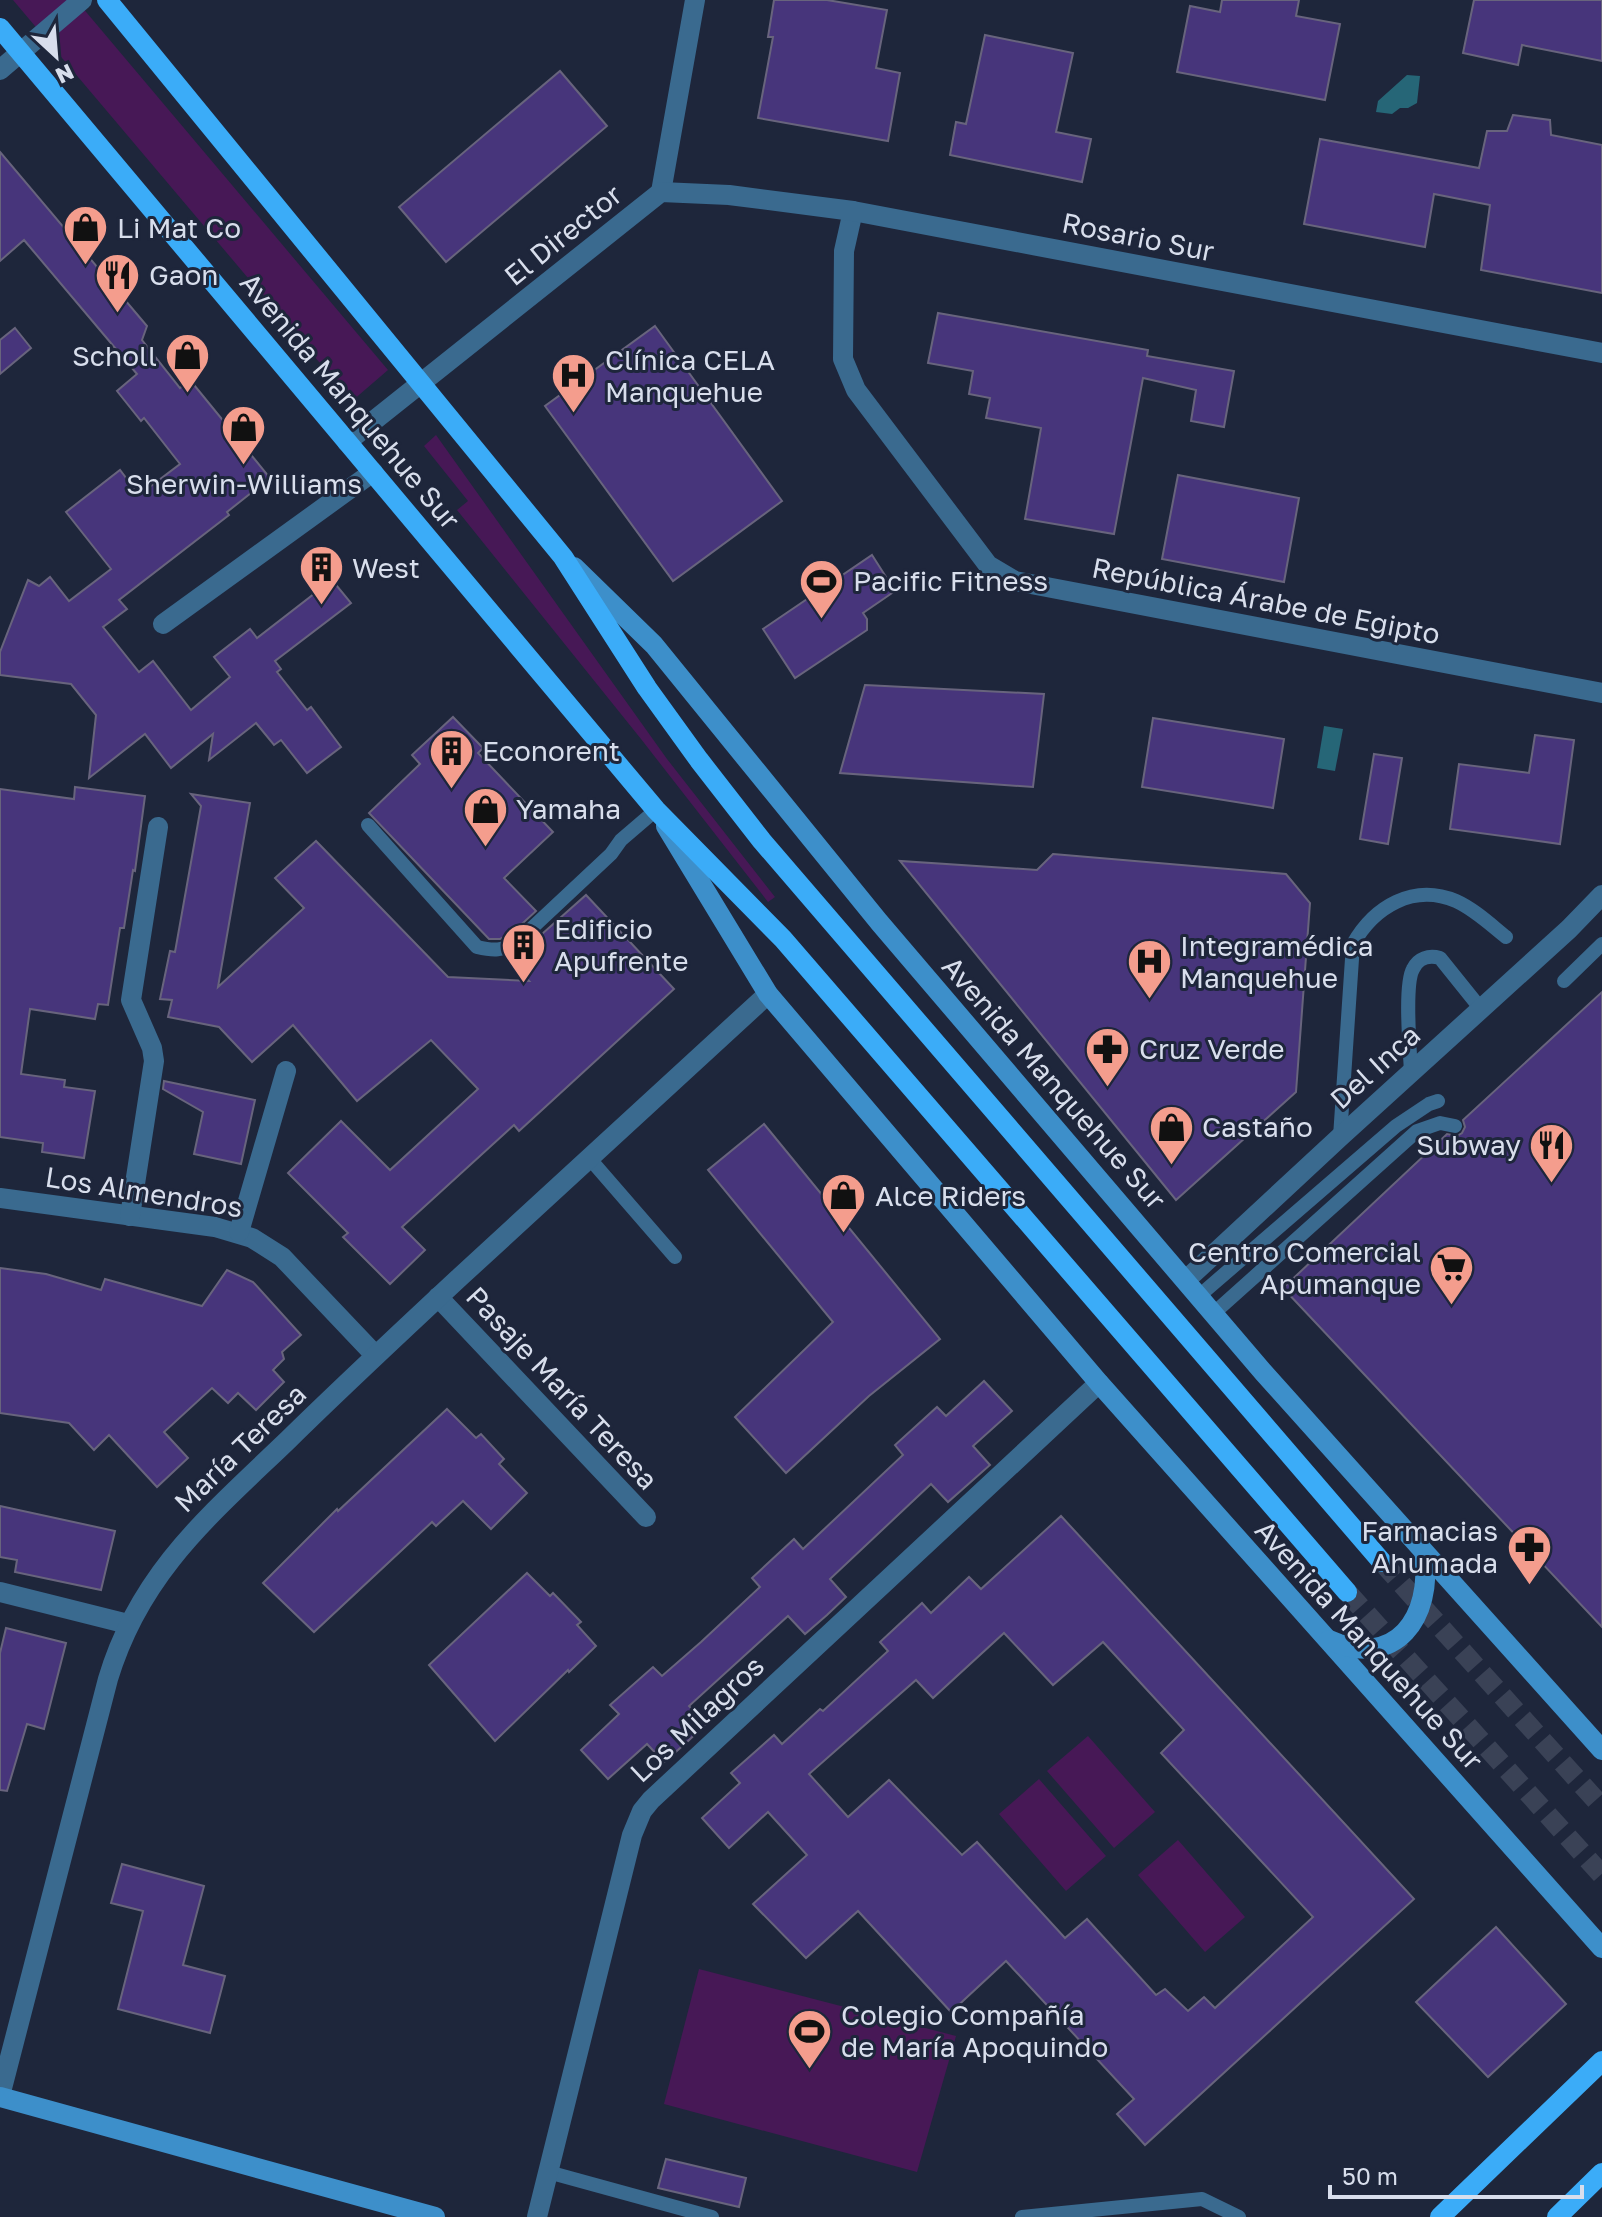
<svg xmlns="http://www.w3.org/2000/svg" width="1602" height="2217" viewBox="0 0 1602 2217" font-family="'Golos Text',sans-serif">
  <rect width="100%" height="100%" fill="#1e263b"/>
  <g fill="#471856">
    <path d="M13 0H76L388 370 352 401Z"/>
    <path d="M436 435 667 759 775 897 768 902 641 739 457 510 468 501 424 446Z"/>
    <path d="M1088 1736 1155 1812 1114 1848 1047 1771Z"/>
    <path d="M1039 1779 1106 1856 1066 1891 999 1814Z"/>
    <path d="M1178 1840 1245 1917 1205 1952 1138 1875Z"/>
    <path d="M699 1969 956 2036 917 2172 664 2104Z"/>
  </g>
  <g fill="#266677">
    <path d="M1407 75 1420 76 1417 103 1408 108H1400L1392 114 1376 112 1378 101Z"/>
    <path d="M1324 726 1343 729 1335 771 1317 768Z"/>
  </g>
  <g fill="#47357b" stroke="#68647d" stroke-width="2" fill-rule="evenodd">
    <path d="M774 0H827L887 10 876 68 900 73 888 141 758 118 773 37H768Z"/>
    <path d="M1222 0H1299L1296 16 1340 24 1325 100 1177 72 1190 6 1220 12Z"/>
    <path d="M1474 0H1602V61L1522 45 1518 65 1463 53Z"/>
    <path d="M985 35 1073 53 1056 132 1091 139 1082 182 950 155 956 122 966 124Z"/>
    <path d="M560 71 607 126 446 262 399 207Z"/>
    <path d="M1513 115 1550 120 1551 135 1602 145V293L1481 270 1490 205 1434 194 1425 247 1304 224 1320 139 1479 168 1487 131H1507Z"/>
    <path d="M0 152 147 326 142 340 180 388 190 380 270 478 227 512 229 515 119 600 127 609 103 627 139 672 153 661 191 710 230 677 214 657 250 629 257 638 332 580 351 603 275 661 281 669 277 672 307 710 311 707 341 747 307 773 281 740 274 745 256 723 209 760 213 734 171 768 145 734 89 778 96 715 71 684 0 675V652L28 580 39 586 50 577 69 601 111 569 66 512 120 470 139 495 180 464 144 418 141 421 117 391 137 374 24 240 0 261Z"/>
    <path d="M938 313 1148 350 1147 356 1234 371 1224 427 1191 421 1196 390 1143 378 1114 534 1025 519 1041 428 986 418 990 398 969 394 973 371 928 363Z"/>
    <path d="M655 326 782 501 673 581 545 406Z"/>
    <path d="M15 328 31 348 0 374V340Z"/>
    <path d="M1178 475 1299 498 1284 582 1162 559Z"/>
    <path d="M872 555 895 591 863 613 867 619V630L795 678 763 629Z"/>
    <path d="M865 685 1044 694 1033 787 840 773Z"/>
    <path d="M453 717 483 748 478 753 553 832 504 878 536 911 511 934 500 939H489L369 813 420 764 412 755Z"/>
    <path d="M1153 718 1284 739 1273 808 1142 787Z"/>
    <path d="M1535 735 1574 740 1560 844 1450 829 1459 764 1529 773Z"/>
    <path d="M1374 754 1402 758 1388 844 1360 839Z"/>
    <path d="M75 787 145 796 135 871 133 870 124 928H120L108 1005 98 1004 95 1019 30 1009 21 1074 65 1080 64 1087 95 1091 84 1158 42 1152 43 1143 0 1137V789L74 799Z"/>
    <path d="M191 794 250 803 218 987 304 908 275 878 316 841 448 977 529 981 507 958 524 950 586 895 674 989 519 1131 514 1125 402 1227 425 1250 390 1284 343 1237 348 1233 288 1173 341 1121 390 1170 478 1089 431 1040 357 1101 293 1025 252 1062 219 1027 168 1017 172 1000 160 999 170 951 175 952 201 806Z"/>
    <path d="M1053 854 1286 874 1310 903 1296 1092 1176 1200 900 861 1037 870Z"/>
    <path d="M1602 992V1627L1283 1288 1447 1134 1457 1136 1462 1133 1465 1127 1463 1120Z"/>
    <path d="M164 1081 255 1100 241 1164 194 1154 203 1112 163 1089Z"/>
    <path d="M764 1124 940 1339 869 1396 786 1473 735 1417 833 1322 708 1170Z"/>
    <path d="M0 1268 46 1274 101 1290 105 1279 202 1306 227 1270 253 1282 301 1335 282 1352 284 1359 273 1370 284 1382 256 1410 238 1393 228 1403 212 1388 164 1432 188 1458 157 1487 109 1435 94 1450 69 1423 0 1413Z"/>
    <path d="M984 1381 1012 1411 973 1446 990 1465 948 1502 931 1484 830 1579 846 1597 827 1615 805 1634 788 1616 689 1706 706 1724 686 1743 664 1762 647 1744 608 1779 581 1750 619 1714 610 1705 653 1667 662 1676 701 1642 760 1587 752 1578 794 1539 803 1549 903 1455 895 1445 937 1407 946 1416Z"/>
    <path d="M447 1409 476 1438 481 1434 504 1459 499 1464 527 1493 491 1529 463 1501 436 1526 432 1522 314 1632 263 1583 337 1509 338 1511Z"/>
    <path d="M0 1506 115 1531 101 1590 15 1572 17 1560 0 1557Z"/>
    <path d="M1061 1516 1414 1899 1145 2145 1117 2114 1134 2099 1006 1961 951 2012 858 1911 806 1958 753 1904 807 1855 768 1812 729 1848 702 1818 740 1783 731 1773 774 1735 782 1744 820 1709 823 1711 888 1651 880 1642 922 1603 931 1613 969 1577 981 1589ZM1004 1633 1053 1685 1103 1642 1184 1730 1161 1753 1313 1917 1215 2008 1204 1997 1188 2011 1165 1989 1156 1995 1087 1919 1065 1938 977 1842 962 1855 889 1780 848 1817 809 1774 916 1680 933 1698Z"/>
    <path d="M527 1573 550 1596 553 1593 581 1622 577 1625 596 1646 569 1672 568 1670 495 1741 429 1665Z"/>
    <path d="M6 1628 66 1643 44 1729 27 1724 7 1791 0 1790V1653Z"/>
    <path d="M122 1864 204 1886 183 1965 225 1976 210 2033 118 2009 143 1911 111 1903Z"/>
    <path d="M1496 1927 1566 2004 1488 2077 1416 2002Z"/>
    <path d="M666 2159 746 2178 739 2207 658 2188Z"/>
  </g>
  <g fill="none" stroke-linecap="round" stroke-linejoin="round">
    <g stroke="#3a4256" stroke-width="20" stroke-dasharray="20 10" stroke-linecap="butt">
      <path d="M1382 1562 1602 1807"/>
      <path d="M1347 1592 1602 1875"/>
    </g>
    <g stroke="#3a6a8f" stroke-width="14">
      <path d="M368 825 477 947C494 951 502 951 517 942L611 854 621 840 656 810"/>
      <path d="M1564 981 1602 944"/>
      <path d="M1411 1072C1410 1051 1404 985 1413 969 1418 958 1429 955 1440 958L1481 1009"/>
      <path d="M1340 1137 1353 944C1374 907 1413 883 1456 901 1474 909 1491 925 1506 937"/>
      <path d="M590 1159 675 1257"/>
      <path d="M1199 1296 1396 1126 1429 1104 1438 1101"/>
      <path d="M1214 1313 1417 1131 1440 1123 1455 1126"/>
      <path d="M548 2172 712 2217"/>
      <path d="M1022 2217 1202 2199 1239 2217"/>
    </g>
    <g stroke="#3a6a8f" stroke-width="20">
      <path d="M0 70 82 0"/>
      <path d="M661 192 695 0"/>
      <path d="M853 211 844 251 843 359 856 390 988 565 1015 581 1602 693"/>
      <path d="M163 624 373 472"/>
      <path d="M0 1198 215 1227 252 1238 282 1257 375 1355"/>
      <path d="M130 1216 154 1061 152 1048 131 1000 158 827"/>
      <path d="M239 1232 286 1071"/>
      <path d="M438 1297 646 1517"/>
      <path d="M0 1592 128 1624"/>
      <path d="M537 2217 632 1835 642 1811 651 1800 1099 1383"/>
    </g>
    <g stroke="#3a6a8f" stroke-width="20">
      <path d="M347 442 661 192 729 195 853 211 1602 353"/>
      <path d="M1186 1280 1340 1137 1569 929 1602 895"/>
      <path d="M0 2096 108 1679C140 1572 211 1514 288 1440 344 1385 402 1331 460 1277 563 1183 666 1089 768 994"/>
    </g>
    <g stroke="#3d8fca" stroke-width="20">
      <path d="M574 567 654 645 879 922 1263 1372 1602 1750"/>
      <path d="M666 826 768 994 1099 1383 1602 1948"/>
      <path d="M1329 1640C1396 1670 1433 1617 1424 1554"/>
      <path d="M0 2097 435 2217"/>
    </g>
    <g stroke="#3bacf8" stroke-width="20">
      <path d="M107 0 563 557 647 688 699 760 762 841 1382 1562"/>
      <path d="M0 28 656 810 783 939 1347 1592"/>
      <path d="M1440 2217 1602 2061"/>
      <path d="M1557 2217 1602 2173"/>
    </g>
  </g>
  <defs>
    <symbol id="shop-pin" viewBox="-11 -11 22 30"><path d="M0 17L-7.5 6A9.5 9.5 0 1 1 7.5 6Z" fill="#f49d8d" stroke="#1e263b"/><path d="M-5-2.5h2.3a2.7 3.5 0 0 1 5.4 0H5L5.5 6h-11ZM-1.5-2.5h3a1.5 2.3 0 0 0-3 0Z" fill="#111"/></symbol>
    <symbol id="restaurant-pin" viewBox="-11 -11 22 30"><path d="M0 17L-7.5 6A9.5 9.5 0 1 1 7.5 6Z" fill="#f49d8d" stroke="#1e263b"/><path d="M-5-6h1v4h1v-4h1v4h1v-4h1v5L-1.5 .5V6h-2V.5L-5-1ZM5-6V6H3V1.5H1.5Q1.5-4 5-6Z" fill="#111"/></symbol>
    <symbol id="hospital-pin" viewBox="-11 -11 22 30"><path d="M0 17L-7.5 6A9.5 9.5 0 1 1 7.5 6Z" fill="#f49d8d" stroke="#1e263b"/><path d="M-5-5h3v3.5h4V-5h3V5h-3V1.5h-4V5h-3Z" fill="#111"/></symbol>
    <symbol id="building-pin" viewBox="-11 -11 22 30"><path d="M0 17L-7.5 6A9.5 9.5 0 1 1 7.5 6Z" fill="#f49d8d" stroke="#1e263b"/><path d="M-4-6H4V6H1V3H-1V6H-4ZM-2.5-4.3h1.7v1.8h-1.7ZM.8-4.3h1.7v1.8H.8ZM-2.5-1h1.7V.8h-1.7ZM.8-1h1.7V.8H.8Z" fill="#111"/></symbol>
    <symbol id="stadium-pin" viewBox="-11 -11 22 30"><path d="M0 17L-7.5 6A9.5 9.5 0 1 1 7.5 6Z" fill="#f49d8d" stroke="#1e263b"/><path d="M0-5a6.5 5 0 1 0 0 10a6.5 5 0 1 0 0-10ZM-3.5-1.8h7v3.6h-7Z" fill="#111"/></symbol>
    <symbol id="pharmacy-pin" viewBox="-11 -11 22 30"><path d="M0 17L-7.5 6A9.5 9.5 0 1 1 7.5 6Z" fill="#f49d8d" stroke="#1e263b"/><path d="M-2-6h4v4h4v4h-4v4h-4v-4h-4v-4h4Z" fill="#111"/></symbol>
    <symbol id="supermarket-pin" viewBox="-11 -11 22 30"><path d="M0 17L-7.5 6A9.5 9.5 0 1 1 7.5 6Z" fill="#f49d8d" stroke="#1e263b"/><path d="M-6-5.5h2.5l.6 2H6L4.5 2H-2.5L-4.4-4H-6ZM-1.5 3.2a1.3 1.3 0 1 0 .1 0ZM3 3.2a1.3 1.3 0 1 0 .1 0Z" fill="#111"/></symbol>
  </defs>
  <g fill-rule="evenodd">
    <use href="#shop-pin" x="60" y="202" width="51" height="69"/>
    <use href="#restaurant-pin" x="92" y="250" width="51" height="69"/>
    <use href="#shop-pin" x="162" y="330" width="51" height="69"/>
    <use href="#hospital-pin" x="548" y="350" width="51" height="69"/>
    <use href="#shop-pin" x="218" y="402" width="51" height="69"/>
    <use href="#building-pin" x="296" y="542" width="51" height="69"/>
    <use href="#stadium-pin" x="796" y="556" width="51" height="69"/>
    <use href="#building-pin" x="426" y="726" width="51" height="69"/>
    <use href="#shop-pin" x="460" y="784" width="51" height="69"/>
    <use href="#building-pin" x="498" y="920" width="51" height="69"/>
    <use href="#hospital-pin" x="1124" y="936" width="51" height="69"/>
    <use href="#pharmacy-pin" x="1082" y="1024" width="51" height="69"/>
    <use href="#shop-pin" x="1146" y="1102" width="51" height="69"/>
    <use href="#restaurant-pin" x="1526" y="1120" width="51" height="69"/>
    <use href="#shop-pin" x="818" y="1170" width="51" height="69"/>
    <use href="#supermarket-pin" x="1426" y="1242" width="51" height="69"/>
    <use href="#pharmacy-pin" x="1504" y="1522" width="51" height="69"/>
    <use href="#stadium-pin" x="784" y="2006" width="51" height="69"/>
  </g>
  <g text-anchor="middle" stroke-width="6" stroke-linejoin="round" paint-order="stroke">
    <g font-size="28" fill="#d8deec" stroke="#1e263b" text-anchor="start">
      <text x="117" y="238">Li Mat Co</text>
      <text x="149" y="285">Gaon</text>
      <text x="157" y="366" text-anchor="end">Scholl</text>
      <text x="605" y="370">Clínica CELA<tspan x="605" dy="32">Manquehue</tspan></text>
      <text x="244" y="494" text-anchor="middle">Sherwin-Williams</text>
      <text x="352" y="578">West</text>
      <text x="853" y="591">Pacific Fitness</text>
      <text x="482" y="761">Econorent</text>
      <text x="516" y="819">Yamaha</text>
      <text x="554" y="939">Edificio<tspan x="554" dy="32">Apufrente</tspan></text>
      <text x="1180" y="956">Integramédica<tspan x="1180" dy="32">Manquehue</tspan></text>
      <text x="1139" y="1059">Cruz Verde</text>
      <text x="1202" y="1137">Castaño</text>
      <text x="1521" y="1155" text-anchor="end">Subway</text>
      <text x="875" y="1206">Alce Riders</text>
      <text x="1421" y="1262" text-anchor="end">Centro Comercial<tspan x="1421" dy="32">Apumanque</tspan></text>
      <text x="1498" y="1541" text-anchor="end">Farmacias<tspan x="1498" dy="32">Ahumada</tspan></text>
      <text x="841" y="2025">Colegio Compañía<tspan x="841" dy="32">de María Apoquindo</tspan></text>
    </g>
    <g font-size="28" fill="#d8deec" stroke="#1e263b">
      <text transform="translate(563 235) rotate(-39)" y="10">El Director</text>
      <text transform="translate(1138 237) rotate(11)" y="10">Rosario Sur</text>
      <text transform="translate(350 401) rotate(50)" y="10">Avenida Manquehue Sur</text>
      <text transform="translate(1266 601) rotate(11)" y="10">República Árabe de Egipto</text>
      <text transform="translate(1375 1067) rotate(-42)" y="10">Del Inca</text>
      <text transform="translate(1054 1083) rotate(49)" y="10">Avenida Manquehue Sur</text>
      <text transform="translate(144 1192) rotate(9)" y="10">Los Almendros</text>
      <text transform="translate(562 1388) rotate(47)" y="10">Pasaje María Teresa</text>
      <text transform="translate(240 1448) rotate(-44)" y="10">María Teresa</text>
      <text transform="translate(1369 1645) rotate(48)" y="10">Avenida Manquehue Sur</text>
      <text transform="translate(697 1719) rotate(-43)" y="10">Los Milagros</text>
    </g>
  </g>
  <g transform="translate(56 56) rotate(154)" stroke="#1e263b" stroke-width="6" paint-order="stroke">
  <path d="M0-6L14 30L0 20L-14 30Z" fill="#d8deec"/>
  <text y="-12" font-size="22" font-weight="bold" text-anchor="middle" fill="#d8deec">N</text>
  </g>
  <path d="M1330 2185v12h252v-12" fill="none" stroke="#d8deec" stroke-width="4"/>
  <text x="1342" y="2185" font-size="24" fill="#d8deec" stroke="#1e263b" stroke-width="6" paint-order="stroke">50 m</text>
</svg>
